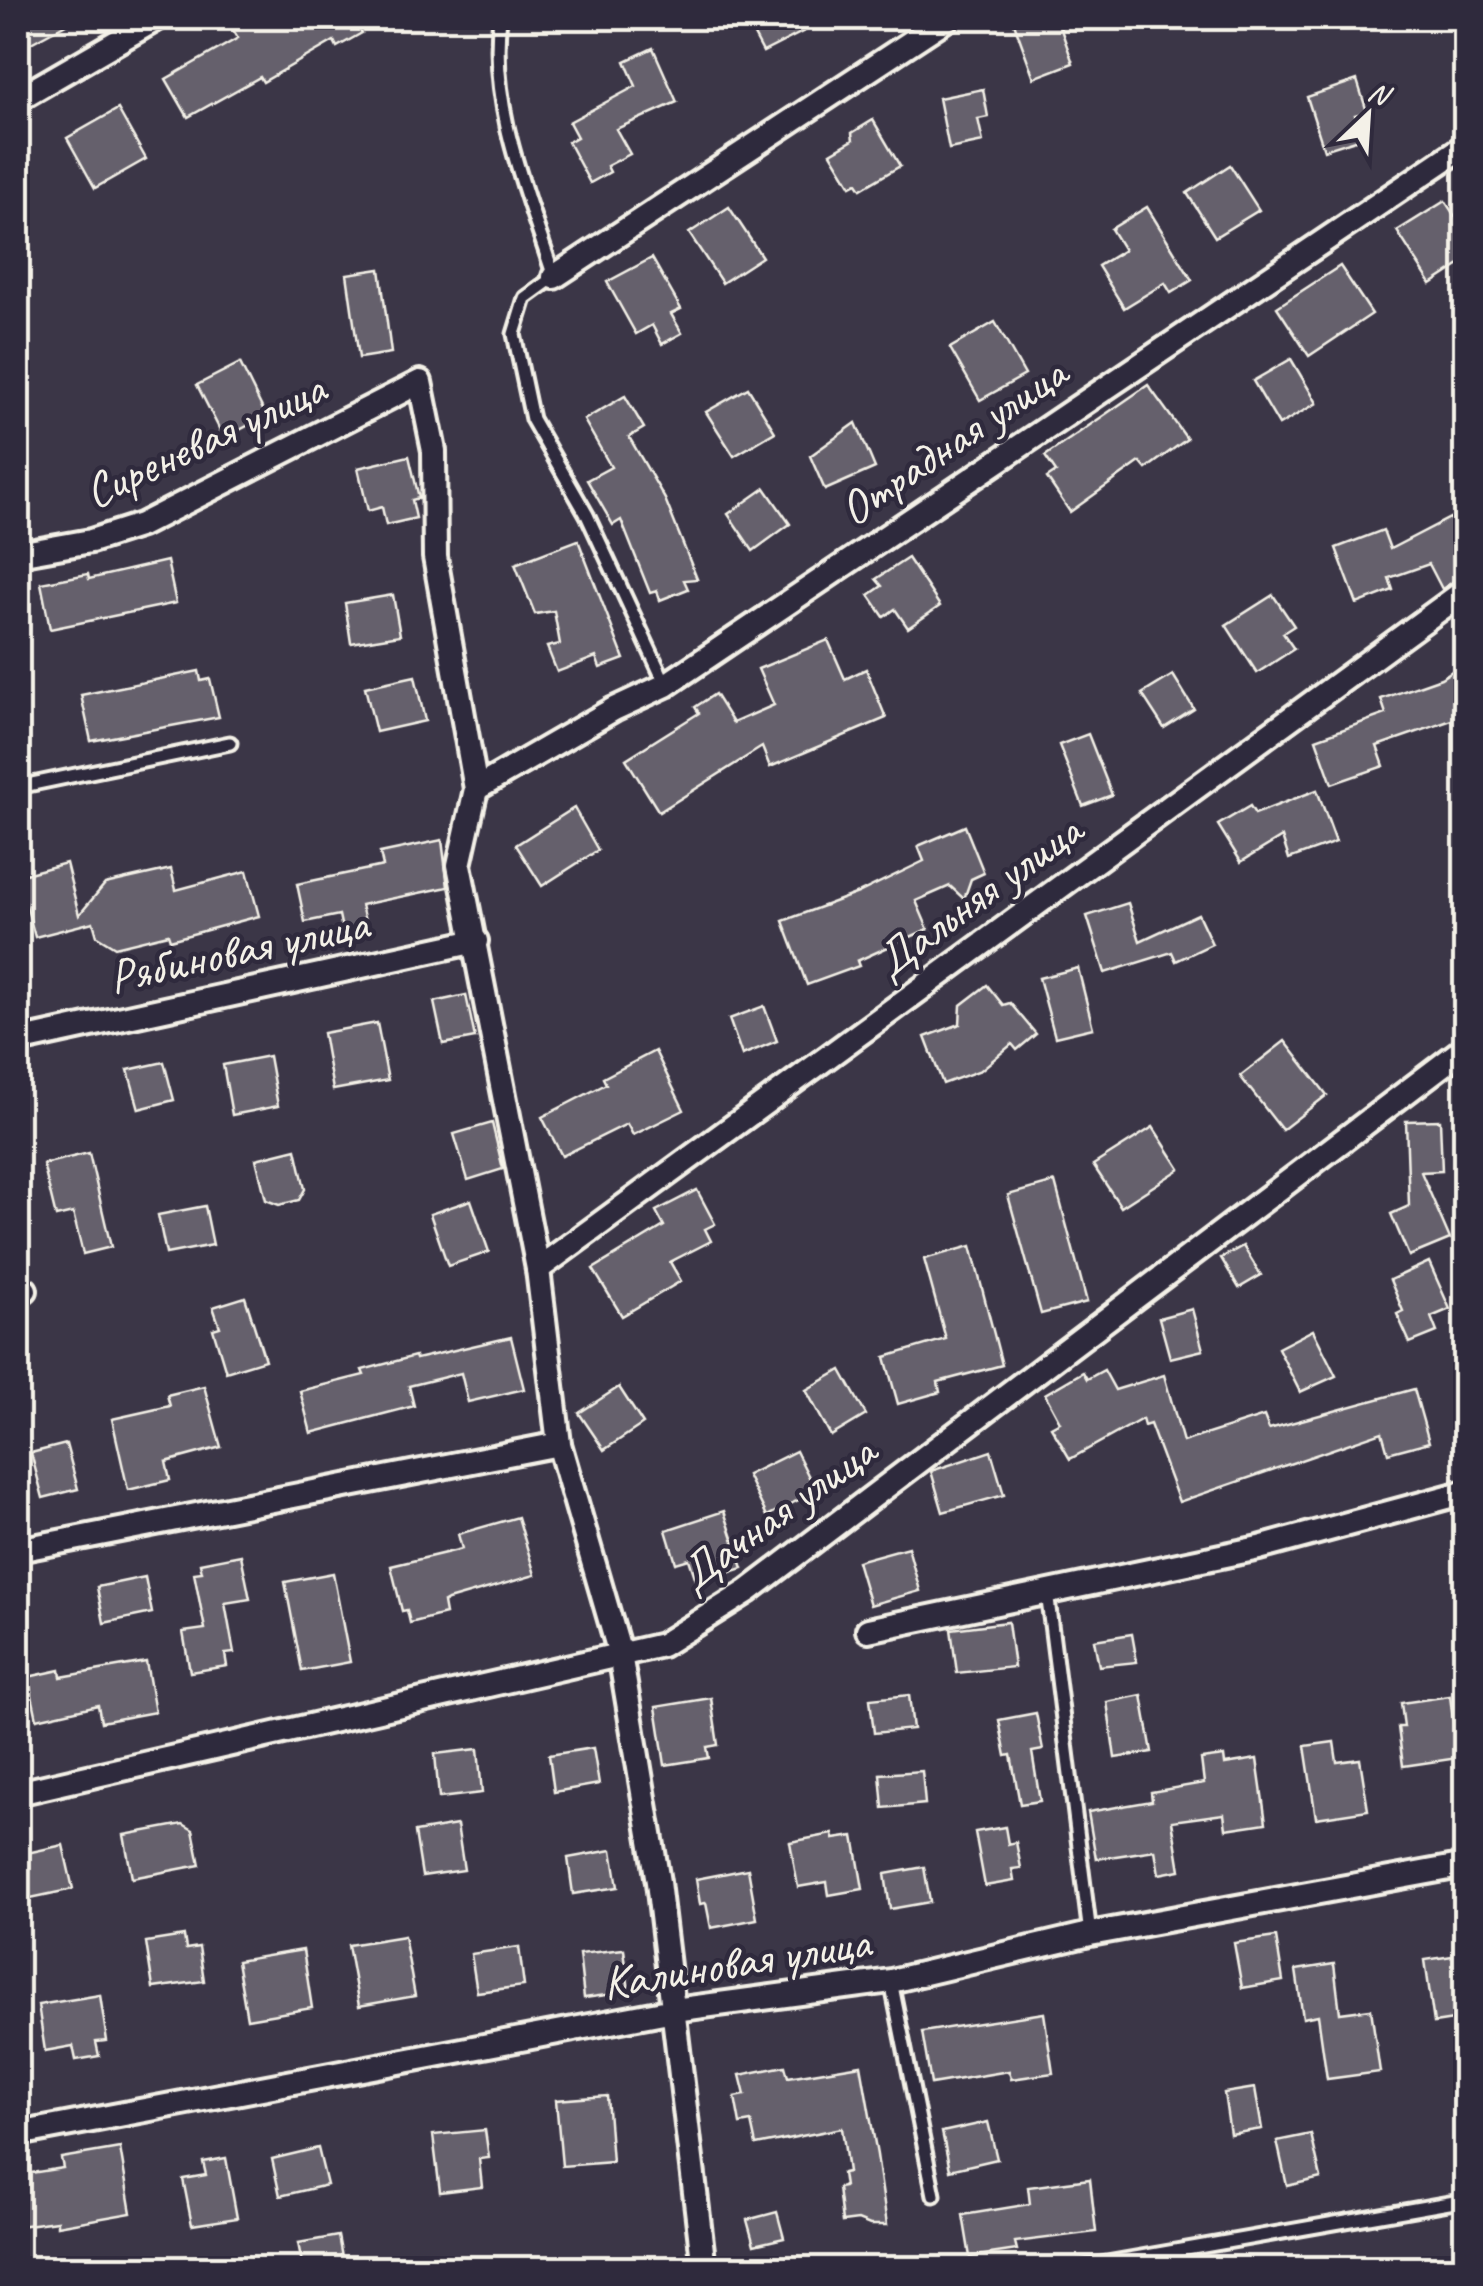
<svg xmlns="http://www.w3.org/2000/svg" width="1483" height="2286" viewBox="0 0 1483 2286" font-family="Caveat,sans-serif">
  <rect width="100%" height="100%" fill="#3b3647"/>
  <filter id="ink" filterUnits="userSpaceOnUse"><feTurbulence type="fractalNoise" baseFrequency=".01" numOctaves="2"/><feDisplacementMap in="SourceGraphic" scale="20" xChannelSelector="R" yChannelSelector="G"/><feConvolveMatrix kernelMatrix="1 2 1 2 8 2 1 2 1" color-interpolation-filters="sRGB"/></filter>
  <g filter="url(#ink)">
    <g fill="#65616c" stroke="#f4f1e8" stroke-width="2.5">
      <path d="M18 18H77L18 50Z"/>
      <path d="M250 18H376L358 28 362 33 337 47 334 41 263 82 260 77 188 117 166 79 238 38 232 28Z"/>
      <path d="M745 18H830L763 52Z"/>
      <path d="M1029 18H1057L1073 63 1034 78 1014 23Z"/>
      <path d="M653 48 677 102 616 129 630 154 607 166 610 172 590 183 568 142 577 137 569 122 636 86 625 61Z"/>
      <path d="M1357 80 1367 112 1355 115 1362 138 1324 150 1307 97Z"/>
      <path d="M983 89 988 117 978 119 983 142 949 149 939 98Z"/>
      <path d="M118 109 146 159 95 188 67 138Z"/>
      <path d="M873 120 900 166 861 189 857 183 851 186 831 153 853 140 852 133Z"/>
      <path d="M1230 165 1259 210 1215 237 1187 193Z"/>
      <path d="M1445 201 1466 233V261L1431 284 1397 231Z"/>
      <path d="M729 207 762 257 722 283 689 233Z"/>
      <path d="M1147 207 1192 280 1171 293 1165 283 1124 308 1098 266 1124 250 1111 229Z"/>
      <path d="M652 258 681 309 671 314 682 333 662 344 652 325 636 334 607 282Z"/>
      <path d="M1340 266 1372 314 1309 356 1277 307Z"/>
      <path d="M380 269 391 353 359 358 347 274Z"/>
      <path d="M995 322 1025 375 980 400 950 348Z"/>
      <path d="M1291 359 1317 403 1279 425 1253 381Z"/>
      <path d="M240 363 266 416 224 438 197 385Z"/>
      <path d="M1148 385 1187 439 1146 469 1140 462 1070 512 1047 478 1056 472 1045 456Z"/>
      <path d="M748 388 775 432 734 456 706 412Z"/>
      <path d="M625 396 644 428 629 437 665 499 697 579 684 580 688 589 660 600 657 591 650 593 621 520 613 525 587 480 611 467 584 420Z"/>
      <path d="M856 423 875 468 825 490 810 456Z"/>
      <path d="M409 456 419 498 412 500 416 518 386 525 382 507 368 511 358 468Z"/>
      <path d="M765 488 790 524 753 551 728 514Z"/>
      <path d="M1450 518 1466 547V566L1457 570 1460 577 1442 589 1429 564 1389 578 1393 590 1357 604 1336 548 1383 530 1390 549Z"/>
      <path d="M578 540 624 659 600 668 596 657 557 672 547 647 560 644 554 611 535 614 515 564Z"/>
      <path d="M908 558 940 606 908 628 895 609 884 617 869 595 882 586 876 579Z"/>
      <path d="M167 561 176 603 50 629 41 583 88 574 89 579Z"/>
      <path d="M393 595 400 635 351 643 345 603Z"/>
      <path d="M1273 595 1294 626 1283 633 1294 649 1257 673 1226 625Z"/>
      <path d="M828 640 845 679 866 669 886 718 770 767 762 747 659 812 626 759 699 713 695 707 715 694 733 723 774 705 758 669Z"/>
      <path d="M1466 662V715L1377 746 1384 766 1332 784 1316 739 1386 714 1381 699 1441 678Z"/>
      <path d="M199 671 201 681 210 679 219 717 91 741 81 695Z"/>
      <path d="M1173 675 1194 709 1164 728 1142 694Z"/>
      <path d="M415 676 425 721 376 732 365 687Z"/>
      <path d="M1088 734 1112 795 1083 806 1059 745Z"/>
      <path d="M1317 790 1336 842 1289 859 1282 837 1241 862 1218 825 1250 806 1255 814Z"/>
      <path d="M574 808 598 850 542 886 516 845Z"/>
      <path d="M965 826 984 873 971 879 964 899 950 886 916 901 928 929 857 961 859 966 807 985 783 921 858 893 924 861 918 846Z"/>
      <path d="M442 840 448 887 361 905 368 934 344 939 339 915 305 922 297 884 383 866 380 853Z"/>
      <path d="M66 863 79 915 105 884 171 869 176 890 247 871 259 916 170 940 168 934 115 947 97 936 93 922 35 937 18 876Z"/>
      <path d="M1128 903 1140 941 1198 914 1212 944 1176 961 1172 952 1105 973 1087 916Z"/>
      <path d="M1078 968 1093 1028 1055 1037 1039 978Z"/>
      <path d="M987 985 1003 1005 1010 1003 1036 1034 1017 1050 1012 1044 981 1070 943 1084 925 1037 960 1024 961 1005Z"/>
      <path d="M466 995 475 1038 443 1044 434 1002Z"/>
      <path d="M764 1006 777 1041 742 1055 729 1019Z"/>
      <path d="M377 1023 388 1080 333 1090 323 1033Z"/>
      <path d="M1285 1041 1327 1095 1282 1130 1240 1076Z"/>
      <path d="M655 1051 684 1110 633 1135 627 1124 562 1156 542 1117 606 1084 603 1078Z"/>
      <path d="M269 1056 278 1106 232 1115 223 1065Z"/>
      <path d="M164 1062 174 1100 139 1109 128 1070Z"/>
      <path d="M1440 1120 1442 1171 1421 1172 1450 1239 1409 1256 1391 1214 1409 1206 1406 1121Z"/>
      <path d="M492 1123 503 1169 468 1180 454 1134Z"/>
      <path d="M1153 1127 1180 1169 1121 1207 1093 1165Z"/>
      <path d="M296 1149 305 1189 299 1200 279 1205 266 1200 256 1159Z"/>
      <path d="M89 1153 111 1247 83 1254 73 1213 56 1217 43 1164Z"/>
      <path d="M1055 1182 1087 1302 1041 1314 1008 1195Z"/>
      <path d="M697 1190 715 1224 705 1229 711 1241 670 1262 681 1281 622 1316 593 1269 664 1226 656 1211Z"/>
      <path d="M471 1200 489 1252 448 1266 430 1214Z"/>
      <path d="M205 1206 213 1245 166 1254 158 1215Z"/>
      <path d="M971 1246 1002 1365 938 1382 940 1392 898 1404 885 1357 946 1339 924 1259Z"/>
      <path d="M1243 1246 1261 1275 1239 1288 1221 1258Z"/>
      <path d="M1429 1262 1450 1309 1431 1317 1437 1332 1410 1343 1397 1314 1403 1311 1390 1280Z"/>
      <path d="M245 1297 265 1360 226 1372 213 1329 220 1327 213 1307Z"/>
      <path d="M1192 1309 1203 1350 1170 1358 1159 1318Z"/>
      <path d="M1313 1330 1336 1376 1300 1392 1278 1348Z"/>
      <path d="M511 1337 524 1389 468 1402 461 1373 409 1386 414 1406 311 1433 300 1391 364 1375 362 1370 415 1356 416 1359Z"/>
      <path d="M841 1370 866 1415 831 1436 806 1390Z"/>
      <path d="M1104 1370 1115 1390 1164 1375 1183 1442 1264 1416 1269 1429 1414 1389 1429 1442 1388 1453 1382 1432 1179 1502 1150 1424 1144 1426 1142 1419 1070 1459 1051 1427 1060 1422 1045 1394 1083 1372 1087 1379Z"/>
      <path d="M204 1386 221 1447 166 1462 170 1480 128 1490 112 1419 170 1406 167 1395Z"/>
      <path d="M619 1387 643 1424 604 1450 579 1413Z"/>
      <path d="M66 1444 78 1489 43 1498 31 1453Z"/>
      <path d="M796 1451 816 1491 767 1516 747 1475Z"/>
      <path d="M991 1451 1004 1495 943 1512 931 1471Z"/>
      <path d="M724 1511 743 1568 697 1583 689 1559 676 1563 666 1530Z"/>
      <path d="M518 1517 535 1575 448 1600 443 1603 445 1614 410 1623 407 1610 402 1611 391 1566 462 1549 458 1534Z"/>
      <path d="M908 1547 920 1591 870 1605 857 1561Z"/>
      <path d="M241 1555 250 1599 225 1603 234 1653 225 1654 227 1666 190 1672 183 1632 205 1629 194 1573 202 1572 200 1563Z"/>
      <path d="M333 1573 350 1662 302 1671 285 1582Z"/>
      <path d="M145 1577 152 1613 104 1623 97 1587Z"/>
      <path d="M1008 1622 1014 1667 957 1673 951 1629Z"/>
      <path d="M1132 1634 1137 1662 1099 1666 1094 1640Z"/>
      <path d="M146 1662 155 1712 101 1722 98 1705 37 1719 28 1677 60 1670 61 1677Z"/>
      <path d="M909 1695 913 1729 874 1733 870 1699Z"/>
      <path d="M1142 1695 1152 1752 1115 1758 1107 1702Z"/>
      <path d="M1450 1696 1458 1758 1403 1766 1398 1727H1404L1401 1703Z"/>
      <path d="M711 1698 718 1745 707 1747 709 1758 665 1765 656 1707Z"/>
      <path d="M1036 1713 1043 1750 1032 1752 1040 1801 1020 1804 1011 1755 1006 1756 999 1720Z"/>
      <path d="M1334 1742 1337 1762 1360 1759 1368 1810 1316 1818 1305 1746Z"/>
      <path d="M593 1748 599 1784 554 1792 549 1755Z"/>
      <path d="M478 1749 482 1793 439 1798 435 1754Z"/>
      <path d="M1224 1756 1225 1764 1257 1759 1266 1823 1226 1829 1224 1814 1172 1821 1180 1870 1159 1874 1155 1850 1096 1859 1088 1812 1152 1801 1151 1792 1204 1783 1201 1759Z"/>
      <path d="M922 1771 925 1804 883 1808 880 1774Z"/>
      <path d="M183 1824 193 1830 200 1865 132 1878 124 1835Z"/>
      <path d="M457 1825 464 1870 422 1876 415 1832Z"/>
      <path d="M1005 1827 1008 1844 1016 1842 1021 1868 1012 1869 1014 1881 985 1886 975 1832Z"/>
      <path d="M833 1834 834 1839 854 1836 863 1889 829 1895 827 1882 798 1887 790 1842Z"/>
      <path d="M63 1845 73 1889 21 1900 18 1855Z"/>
      <path d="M612 1850 618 1887 573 1894 568 1858Z"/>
      <path d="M924 1867 930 1902 890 1909 885 1874Z"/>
      <path d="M748 1869 757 1919 711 1928 706 1903 700 1904 696 1879Z"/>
      <path d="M184 1936 186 1949 199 1947 204 1981 153 1988 146 1942Z"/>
      <path d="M404 1936 415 1996 359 2006 348 1945Z"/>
      <path d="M1276 1937 1283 1981 1242 1988 1234 1943Z"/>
      <path d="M519 1947 524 1986 477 1992 471 1954Z"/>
      <path d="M624 1949 629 1992 584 1998 579 1954Z"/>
      <path d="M303 1950 312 2008 247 2019 237 1961Z"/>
      <path d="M1466 1954V2018L1434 2023 1425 1960Z"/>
      <path d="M1334 1964 1340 2013 1371 2009 1380 2072 1327 2079 1318 2015 1303 2018 1296 1970Z"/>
      <path d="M100 1995 107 2041 96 2042 99 2056 76 2060 73 2046 45 2051 38 2005Z"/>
      <path d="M1044 2013 1053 2073 1011 2079 1009 2071 931 2084 922 2032Z"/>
      <path d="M861 2065 877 2155 887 2225H870L858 2220 842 2222 838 2188 844 2187 842 2173 848 2172 842 2128 756 2145 751 2122 740 2124 735 2097 745 2095 740 2075 785 2066 788 2077Z"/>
      <path d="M1255 2088 1262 2129 1230 2134 1224 2093Z"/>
      <path d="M607 2096 612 2162 562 2166 556 2100Z"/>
      <path d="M988 2122 997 2159 950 2170 942 2132Z"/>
      <path d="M485 2130 489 2158 479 2159 482 2187 440 2192 433 2135Z"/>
      <path d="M1311 2134 1321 2178 1287 2186 1277 2141Z"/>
      <path d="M120 2148 131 2213 57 2226V2221L18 2226V2175L63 2168 61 2158Z"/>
      <path d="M318 2148 327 2185 280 2196 272 2159Z"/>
      <path d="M226 2158 237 2218 192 2225 183 2179 206 2175 203 2162Z"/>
      <path d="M1090 2179 1096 2232 1015 2242 1017 2250 970 2257 963 2215 1030 2204 1028 2187Z"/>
      <path d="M777 2212 784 2238 754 2245 747 2220Z"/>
      <path d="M338 2236 344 2268H303L298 2243Z"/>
    </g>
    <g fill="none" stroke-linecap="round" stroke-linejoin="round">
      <defs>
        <g id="lane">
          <path d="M500 18C489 107 527 193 554 277L525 298 514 334 532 419 587 515 666 685"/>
          <path d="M18 787 230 743"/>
          <path d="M1047 1592 1090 1934"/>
          <path d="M891 1981 934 2195"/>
          <path d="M1078 2268 1466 2200"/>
        </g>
        <g id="street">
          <path d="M18 99 158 18"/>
          <path d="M554 277 948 18"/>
          <path d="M18 554 91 541 141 525 420 382 434 451 435 557 476 789 459 865 538 1269 559 1444 620 1654 658 1882 704 2268"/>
          <path d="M476 789 614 709 666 685 1466 145"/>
          <path d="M18 1041 476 941"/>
          <path d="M538 1269 1466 590"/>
          <path d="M18 1291 25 1290"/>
          <path d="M18 1550 559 1444"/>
          <path d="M868 1630 1259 1548 1466 1492"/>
          <path d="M18 1793 662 1645 748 1591 1466 1047"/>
          <path d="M18 2134 674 2010 891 1981 1090 1934 1466 1865"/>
        </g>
      </defs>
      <use href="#lane" stroke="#f4f1e8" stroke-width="19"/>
      <use href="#street" stroke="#f4f1e8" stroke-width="30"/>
      <use href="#lane" stroke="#2f2a3d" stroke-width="11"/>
      <use href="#street" stroke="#2f2a3d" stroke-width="22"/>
    </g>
  </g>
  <g text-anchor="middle" stroke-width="9" stroke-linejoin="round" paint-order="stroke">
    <g font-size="48" fill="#f4f1e8" stroke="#2f2a3d">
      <text transform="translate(204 439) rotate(-25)" y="17">Сиреневая улица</text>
      <text transform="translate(952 440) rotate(-34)" y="17">Отрадная улица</text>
      <text transform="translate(977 895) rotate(-36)" y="17">Дальняя улица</text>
      <text transform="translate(238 949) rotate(-12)" y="17">Рябиновая улица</text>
      <text transform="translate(776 1512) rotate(-36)" y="17">Дачная улица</text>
      <text transform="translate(736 1961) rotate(-9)" y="17">Калиновая улица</text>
    </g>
  </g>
  <rect width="1483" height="2286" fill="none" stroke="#2f2a3d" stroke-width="60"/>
  <rect x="30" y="30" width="1423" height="2226" fill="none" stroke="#f4f1e8" stroke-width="4" filter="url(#ink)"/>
  <g transform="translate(1368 115) rotate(25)" stroke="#2f2a3d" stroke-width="8" paint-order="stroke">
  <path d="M0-8L18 38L0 25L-18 38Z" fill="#f4f1e8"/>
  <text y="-15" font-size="28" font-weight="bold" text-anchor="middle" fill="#f4f1e8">N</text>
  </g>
</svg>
